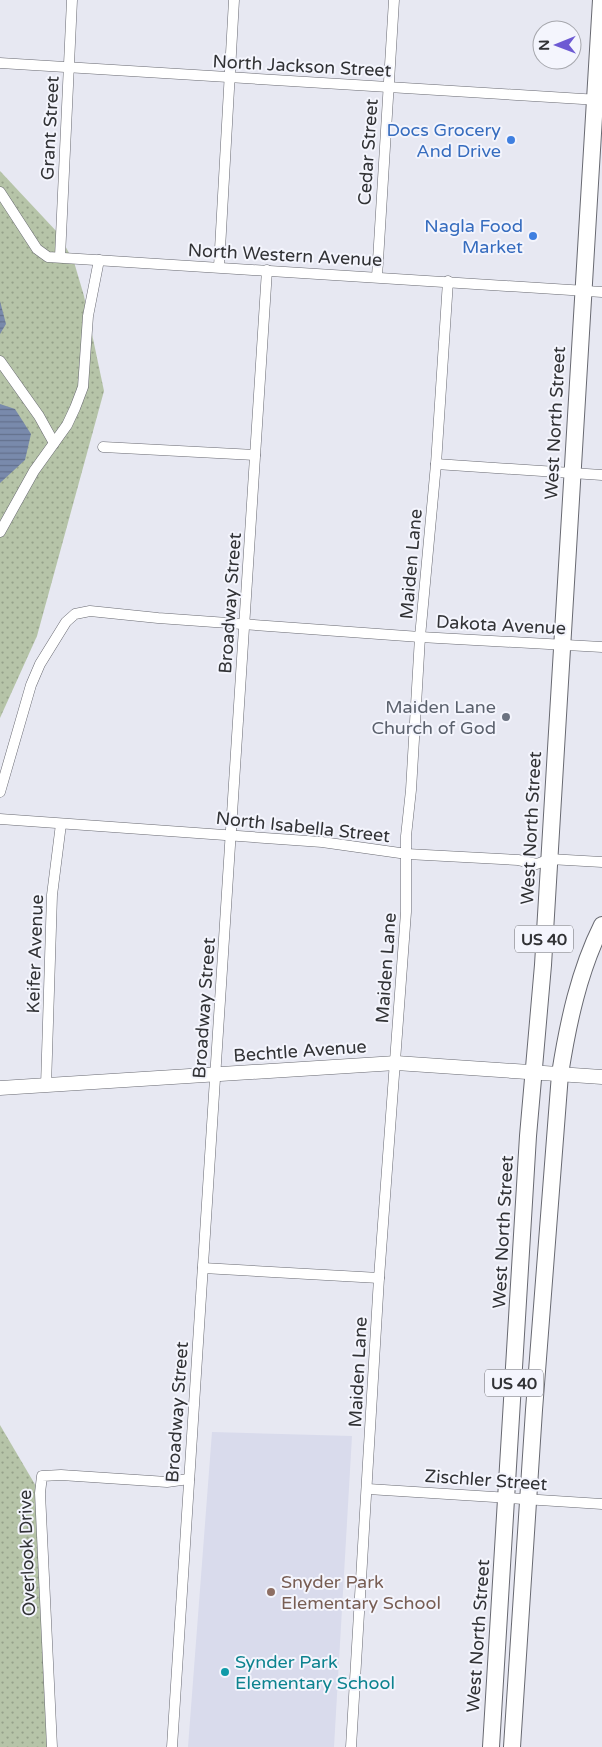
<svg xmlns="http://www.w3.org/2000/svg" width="602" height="1747" viewBox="0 0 602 1747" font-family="'Varela Round',sans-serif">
  <defs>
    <pattern id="park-dots" width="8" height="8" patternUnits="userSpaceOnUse" patternTransform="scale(1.25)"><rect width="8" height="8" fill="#b6c4a8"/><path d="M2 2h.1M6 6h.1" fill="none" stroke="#95a08a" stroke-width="1.8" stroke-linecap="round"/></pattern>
    <pattern id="water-rules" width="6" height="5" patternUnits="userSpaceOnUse" patternTransform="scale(1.25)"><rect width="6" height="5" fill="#798aac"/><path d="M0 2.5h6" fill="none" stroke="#64718d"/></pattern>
  </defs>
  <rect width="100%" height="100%" fill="#e7e8f2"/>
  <path fill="#d9dbec" d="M212 1432 352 1436 334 1747H188Z"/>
  <g fill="url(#park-dots)">
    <path d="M0 171 58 233 74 262 84 296 104 391 37 636 0 718Z"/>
    <path d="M0 1425 40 1493 51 1747H0Z"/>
  </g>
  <g fill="url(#water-rules)">
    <path d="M0 301 6 324 0 334Z"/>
    <path d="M0 404 15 409 31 434 25 460 0 483Z"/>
  </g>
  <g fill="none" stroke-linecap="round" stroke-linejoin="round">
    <defs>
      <g id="minor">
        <path d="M0 63 599 100"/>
        <path d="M0 192 37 249 48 257 602 292"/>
        <path d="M60 257 72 0"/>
        <path d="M219 267 234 0"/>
        <path d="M377 277 394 0"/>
        <path d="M0 361 39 416 54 443"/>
        <path d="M103 447 255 455"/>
        <path d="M436 464 602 475"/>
        <path d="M0 532 34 471 67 425 75 408 83 387 88 316 99 260"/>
        <path d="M0 792 31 685 40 664 66 622 75 614 90 611 158 618 420 637 602 647"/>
        <path d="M0 819 322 842 407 854 518 860 537 864 549 859 602 862"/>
        <path d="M46 1086 52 895 61 824"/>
        <path d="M203 1268 379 1278"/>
        <path d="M368 1489 602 1504"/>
        <path d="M52 1747 40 1493 42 1476 61 1475 167 1482 189 1479"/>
        <path d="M172 1747 267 270"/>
        <path d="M351 1747 379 1278 406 912V836L411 790 420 637 436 464 448 281"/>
      </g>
      <path id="secondary" d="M0 1088 396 1063 602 1077"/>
      <g id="primary">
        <path d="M491 1747 528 1136 543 965 601 0"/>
        <path d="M512 1747 534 1410 560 1074C568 1023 579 971 602 925"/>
      </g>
    </defs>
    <use href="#minor" stroke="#686971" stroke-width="11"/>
    <use href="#secondary" stroke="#686971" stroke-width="15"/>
    <use href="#primary" stroke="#686971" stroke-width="18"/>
    <use href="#minor" stroke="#fff" stroke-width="10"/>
    <use href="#secondary" stroke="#fff" stroke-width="14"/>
    <use href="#primary" stroke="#fff" stroke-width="16"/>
  </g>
  <g fill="#3f7fe0" stroke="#f4f5fd" stroke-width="2">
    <circle cx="511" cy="140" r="5"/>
    <circle cx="533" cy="236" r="5"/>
  </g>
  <circle fill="#6b7280" stroke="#f4f5fd" stroke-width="2" cx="506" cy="717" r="5"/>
  <circle fill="#8d6e63" stroke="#f4f5fd" stroke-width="2" cx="271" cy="1592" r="5"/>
  <circle fill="#0f9aa8" stroke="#f4f5fd" stroke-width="2" cx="225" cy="1672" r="5"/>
  <g text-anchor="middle" stroke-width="4" stroke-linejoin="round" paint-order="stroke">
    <g fill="#f4f5fd" stroke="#6c6c71" stroke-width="1">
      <rect x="515" y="925.5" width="58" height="27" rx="4"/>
      <rect x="485" y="1369.5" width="58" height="27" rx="4"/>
    </g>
    <g font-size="16" font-weight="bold" fill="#313235">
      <text x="544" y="945">US 40</text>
      <text x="514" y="1389">US 40</text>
    </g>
    <g font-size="18" fill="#313235" stroke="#f4f5fd">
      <text transform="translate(302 66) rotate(3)" y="6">North Jackson Street</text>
      <text transform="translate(50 128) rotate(-87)" y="6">Grant Street</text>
      <text transform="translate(368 152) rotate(-86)" y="6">Cedar Street</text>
      <text transform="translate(285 255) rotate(3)" y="6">North Western Avenue</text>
      <text transform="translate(555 423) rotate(-87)" y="6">West North Street</text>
      <text transform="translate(411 564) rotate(-85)" y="6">Maiden Lane</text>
      <text transform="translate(230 603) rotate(-86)" y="6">Broadway Street</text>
      <text transform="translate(501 625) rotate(3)" y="6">Dakota Avenue</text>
      <text transform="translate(303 827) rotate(6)" y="6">North Isabella Street</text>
      <text transform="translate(531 828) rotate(-87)" y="6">West North Street</text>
      <text transform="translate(35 954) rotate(-88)" y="6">Keifer Avenue</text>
      <text transform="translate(386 968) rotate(-86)" y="6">Maiden Lane</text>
      <text transform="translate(204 1008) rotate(-86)" y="6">Broadway Street</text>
      <text transform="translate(300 1051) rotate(-4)" y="6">Bechtle Avenue</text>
      <text transform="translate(503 1232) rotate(-87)" y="6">West North Street</text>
      <text transform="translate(358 1372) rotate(-87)" y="6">Maiden Lane</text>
      <text transform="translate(177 1412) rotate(-86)" y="6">Broadway Street</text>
      <text transform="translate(486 1480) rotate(4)" y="6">Zischler Street</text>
      <text transform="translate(27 1553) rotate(-92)" y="6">Overlook Drive</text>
      <text transform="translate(478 1636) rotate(-86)" y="6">West North Street</text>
    </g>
    <g font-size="18" fill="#366cbe" stroke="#f4f5fd" text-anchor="end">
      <text x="501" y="136">Docs Grocery<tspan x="501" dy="21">And Drive</tspan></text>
      <text x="523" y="232">Nagla Food<tspan x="523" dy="21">Market</tspan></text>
    </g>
    <g font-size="18" fill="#5b616d" stroke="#f4f5fd" text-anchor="end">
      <text x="496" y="713">Maiden Lane<tspan x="496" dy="21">Church of God</tspan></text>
    </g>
    <g font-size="18" fill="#785e54" stroke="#f4f5fd" text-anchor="start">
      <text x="281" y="1588">Snyder Park<tspan x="281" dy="21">Elementary School</tspan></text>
    </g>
    <g font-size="18" fill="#0d838f" stroke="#f4f5fd" text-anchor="start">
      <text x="235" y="1668">Synder Park<tspan x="235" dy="21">Elementary School</tspan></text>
    </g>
  </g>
  <g transform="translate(557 45) rotate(269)"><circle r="24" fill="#f4f5fd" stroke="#a6a7ad"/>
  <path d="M0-4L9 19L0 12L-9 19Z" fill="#6d5ad3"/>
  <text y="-8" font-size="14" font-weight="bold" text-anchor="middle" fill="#313235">N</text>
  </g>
</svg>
